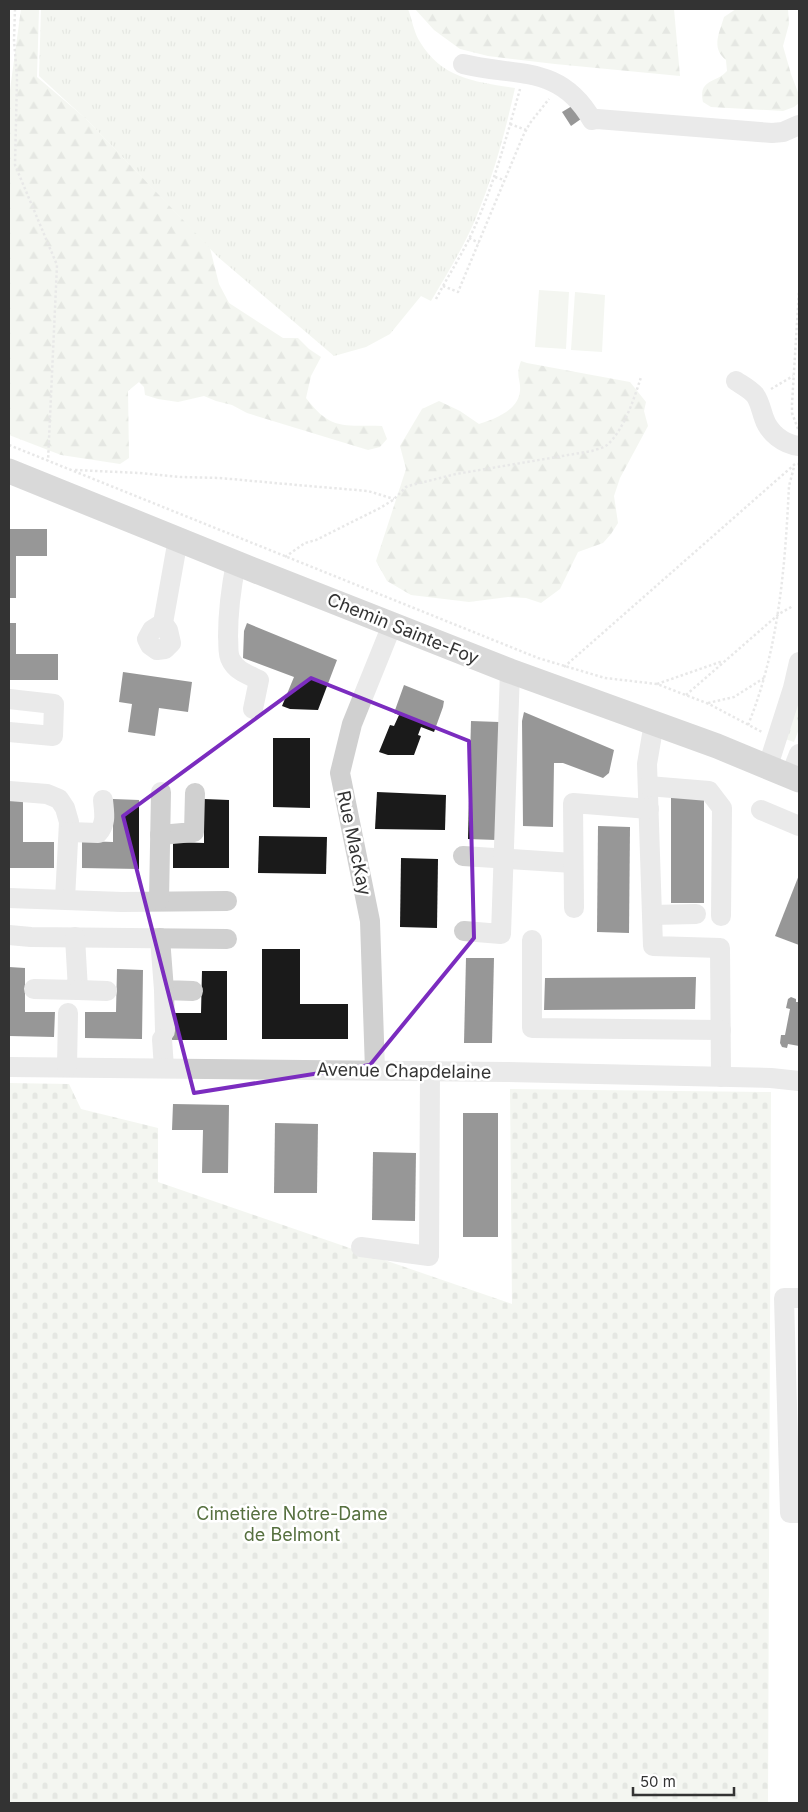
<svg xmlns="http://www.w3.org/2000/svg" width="808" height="1812" viewBox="0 0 808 1812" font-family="Inter,sans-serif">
  <defs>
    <pattern id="grass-tufts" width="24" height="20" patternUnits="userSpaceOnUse" patternTransform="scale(1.25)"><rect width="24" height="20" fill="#e6ecdf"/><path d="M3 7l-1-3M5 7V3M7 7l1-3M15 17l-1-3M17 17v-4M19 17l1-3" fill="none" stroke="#c6cbc0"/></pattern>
    <pattern id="forest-firs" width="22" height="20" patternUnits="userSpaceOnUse" patternTransform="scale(1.25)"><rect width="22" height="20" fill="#e6ecdf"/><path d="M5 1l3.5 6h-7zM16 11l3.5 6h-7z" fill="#c6cbc0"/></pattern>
    <pattern id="cemetery-stones" width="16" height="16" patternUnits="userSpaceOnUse" patternTransform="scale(1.25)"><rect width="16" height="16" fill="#e6ecdf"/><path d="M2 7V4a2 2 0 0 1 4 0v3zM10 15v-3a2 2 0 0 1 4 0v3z" fill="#c6cbc0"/></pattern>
  </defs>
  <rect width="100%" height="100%" fill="#fff"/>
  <g fill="url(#grass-tufts)">
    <path d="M41 9H408C412 19 414 33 420 42 442 79 477 82 515 88 505 133 493 177 475 220 463 248 447 274 431 301L421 296 390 334 366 347 334 356 218 257 88 121 39 76Z"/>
    <path d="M799 690V729L794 742 785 739Z"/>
  </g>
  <g fill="url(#forest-firs)">
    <path d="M21 9H39L37 77 85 118 210 248 219 284 229 303 283 338H298L309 349 321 357 311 376 306 398C331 431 344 425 382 426L387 439 380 447 368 450 247 413 232 405 216 401 204 396 178 402 158 399 145 395 144 387 139 382 128 391 129 458 120 464 61 455 9 435V97Z"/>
    <path d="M415 9H674L680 76 555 64 488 56 460 49 434 30Z"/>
    <path d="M736 9H788L789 24 783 46 791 74 799 95V103L794 107 783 111 711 107 703 102C698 79 715 84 727 71L726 60C711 48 719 34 724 17Z"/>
    <path d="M521 361 527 363 630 382 646 402 644 411 648 426 620 478 614 496 618 523 611 534 603 543 578 552 560 589 541 603 526 598 508 597 469 602 411 595 387 581 376 561 406 469 400 446 422 409 439 401 460 411 479 424C494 419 518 411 520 391 521 378 515 377 521 361Z"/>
  </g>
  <path fill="url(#cemetery-stones)" d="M9 1083 69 1084 81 1109 158 1128V1182L512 1304 510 1089 771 1092 768 1803H9Z"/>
  <g fill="#e6ecdf">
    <path d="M539 290 569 292 566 349 535 347Z"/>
    <path d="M575 292 605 295 602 352 571 350Z"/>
  </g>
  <g fill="#1a1a1a">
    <path d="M572 106 581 119 571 126 562 112Z"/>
    <path d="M9 529H47V556H16V598H9Z"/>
    <path d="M9 623H16V654H58V680H9Z"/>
    <path d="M247 623 337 660 318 710 290 709 282 706 294 677 243 658 244 631Z"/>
    <path d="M123 672 192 682 188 712 159 708 155 736 128 732 132 704 119 702Z"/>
    <path d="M404 685 444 701 443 707 434 732 421 727 418 735 421 736 414 755H388L379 752 390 725 394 726 399 715 394 713Z"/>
    <path d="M524 712 614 750 609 773 603 778 563 763H554L553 827 523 826 522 721Z"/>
    <path d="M471 721 499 722 496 840 468 839Z"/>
    <path d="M273 738H310V808L273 807Z"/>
    <path d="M377 792 446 795 445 830 375 829Z"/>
    <path d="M671 797 704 798V903H671Z"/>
    <path d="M9 798 23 799V842H54V868H9Z"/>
    <path d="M113 799 139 800V869L82 868V841L113 842Z"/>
    <path d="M204 799 229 800V868H173V842L204 843Z"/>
    <path d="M598 826 630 827 629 933 597 932Z"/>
    <path d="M259 836 327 837 326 874 258 873Z"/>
    <path d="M401 858 438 859 437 928 400 927Z"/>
    <path d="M799 875V945L775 936Z"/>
    <path d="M262 949H300V1004H348V1039H262Z"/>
    <path d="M466 958H494L492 1043H464Z"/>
    <path d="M9 967 25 968V1012H55L54 1037 9 1036Z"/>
    <path d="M117 969 143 970 142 1039 85 1038V1012H116Z"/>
    <path d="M202 971H227V1040H169L170 1013H201Z"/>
    <path d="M696 977 695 1009 544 1010 545 978Z"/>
    <path d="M791 997 796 999V1002H799V1046L788 1044 787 1048 782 1047 780 1043 781 1035H785L790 1009 786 1008 788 999Z"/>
    <path d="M173 1104 229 1105 228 1173H202L203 1130H172Z"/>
    <rect x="463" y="1113" width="35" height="124"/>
    <path d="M275 1123 318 1124 317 1193H274Z"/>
    <path d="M373 1152 416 1153 415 1221 372 1220Z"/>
  </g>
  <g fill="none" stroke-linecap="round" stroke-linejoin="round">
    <g stroke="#cdcdcd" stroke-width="2.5" stroke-dasharray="2.5 2.5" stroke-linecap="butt">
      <path d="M15 9 14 40 17 78 15 165 57 265 48 461"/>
      <path d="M510 124 526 130"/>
      <path d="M495 177 504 180"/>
      <path d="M469 238 479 243"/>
      <path d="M443 286 458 292 523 136 530 123 549 99"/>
      <path d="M436 299C449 274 465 250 476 224 495 181 507 135 520 89"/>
      <path d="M771 389 793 376"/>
      <path d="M798 429 792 413V404L799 290"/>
      <path d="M9 445 538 658 605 678 657 684 709 704 762 732"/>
      <path d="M75 470 139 473 181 477 220 478 297 485 368 491 394 499"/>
      <path d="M285 557 305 543 316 540 380 508 393 500 406 487 412 485 456 474 592 451C597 449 603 448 607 445 624 430 634 399 641 377"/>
      <path d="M564 667 795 464H798"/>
      <path d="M657 684 723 661"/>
      <path d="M686 695 779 614 793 606"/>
      <path d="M708 703 734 697 764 678"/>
      <path d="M748 725C779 649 785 567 789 486L794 467"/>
    </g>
    <g stroke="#d0d0d0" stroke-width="20">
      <path d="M463 64C516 77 560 64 592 120L597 119 772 133 783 132 799 125"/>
      <path d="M736 381C742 385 750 389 755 395 760 402 761 410 764 418 769 433 783 444 799 446"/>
      <path d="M236 563C231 588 228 611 228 637 229 644 227 654 231 660 236 671 249 675 259 680L253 709"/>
      <path d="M163 623 168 630 171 643 165 649 157 650 150 645 147 639 152 630 163 623 178 539"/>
      <path d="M9 699 54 704 53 736 9 732"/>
      <path d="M654 723 647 764 653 946 720 948 721 1077"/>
      <path d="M768 766 793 688 799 662"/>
      <path d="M790 777 799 754"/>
      <path d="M648 786 709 791 722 808 721 916"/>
      <path d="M9 791 47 794 59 799 65 808 69 822 65 899"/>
      <path d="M761 810 799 826"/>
      <path d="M69 832 98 833C107 823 104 812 103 800"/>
      <path d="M160 835 194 832 195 793"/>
      <path d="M463 856 573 863"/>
      <path d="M9 898 122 902 227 901"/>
      <path d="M159 900 161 792"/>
      <path d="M574 908 573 803 649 809"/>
      <path d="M652 915 696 914"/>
      <path d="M464 931 501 934 510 671"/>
      <path d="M9 935 31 937 227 939"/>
      <path d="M160 938 164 990 193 991"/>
      <path d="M532 940V1028L721 1030"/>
      <path d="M34 989 78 990 75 937"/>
      <path d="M78 990 107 991"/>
      <path d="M164 990 165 1031"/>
      <path d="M162 1039 164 1068"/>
      <path d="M9 1067 506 1072 771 1078 799 1081"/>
      <path d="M67 1067 68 1013"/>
      <path d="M375 1070 370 921 340 773 352 724 392 625"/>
      <path d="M361 1247 429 1256 430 1071"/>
      <path d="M799 1298H784L790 1513H799"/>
    </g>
    <path stroke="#ababab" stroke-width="25" d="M9 471 251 569 510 671 717 746 799 780"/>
  </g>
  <path d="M0 0H808V1812H0ZM311 678 469 741 474 938 370 1065 194 1093 123 816Z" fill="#fff" fill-opacity=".55" fill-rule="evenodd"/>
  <path fill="none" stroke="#7b2cbf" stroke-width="4" stroke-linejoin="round" d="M311 678 469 741 474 938 370 1065 194 1093 123 816Z"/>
  <g text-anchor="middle" stroke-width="5" stroke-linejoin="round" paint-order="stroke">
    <g font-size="18" fill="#333" stroke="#fff">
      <text transform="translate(403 629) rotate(22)" y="6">Chemin Sainte-Foy</text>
      <text transform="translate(354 843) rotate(78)" y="6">Rue MacKay</text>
      <text transform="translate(404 1071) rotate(1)" y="6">Avenue Chapdelaine</text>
    </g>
    <g font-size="18" fill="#56703f" stroke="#fff">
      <text x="292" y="1520">Cimetière Notre-Dame<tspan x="292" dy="21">de Belmont</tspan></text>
    </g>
  </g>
  <rect width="808" height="1812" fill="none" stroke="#333333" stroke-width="20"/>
  <path d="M633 1787v8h101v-8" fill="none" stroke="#333333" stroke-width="2.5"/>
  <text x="640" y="1787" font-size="15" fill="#333333" stroke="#ffffff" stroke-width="4" paint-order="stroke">50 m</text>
</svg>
